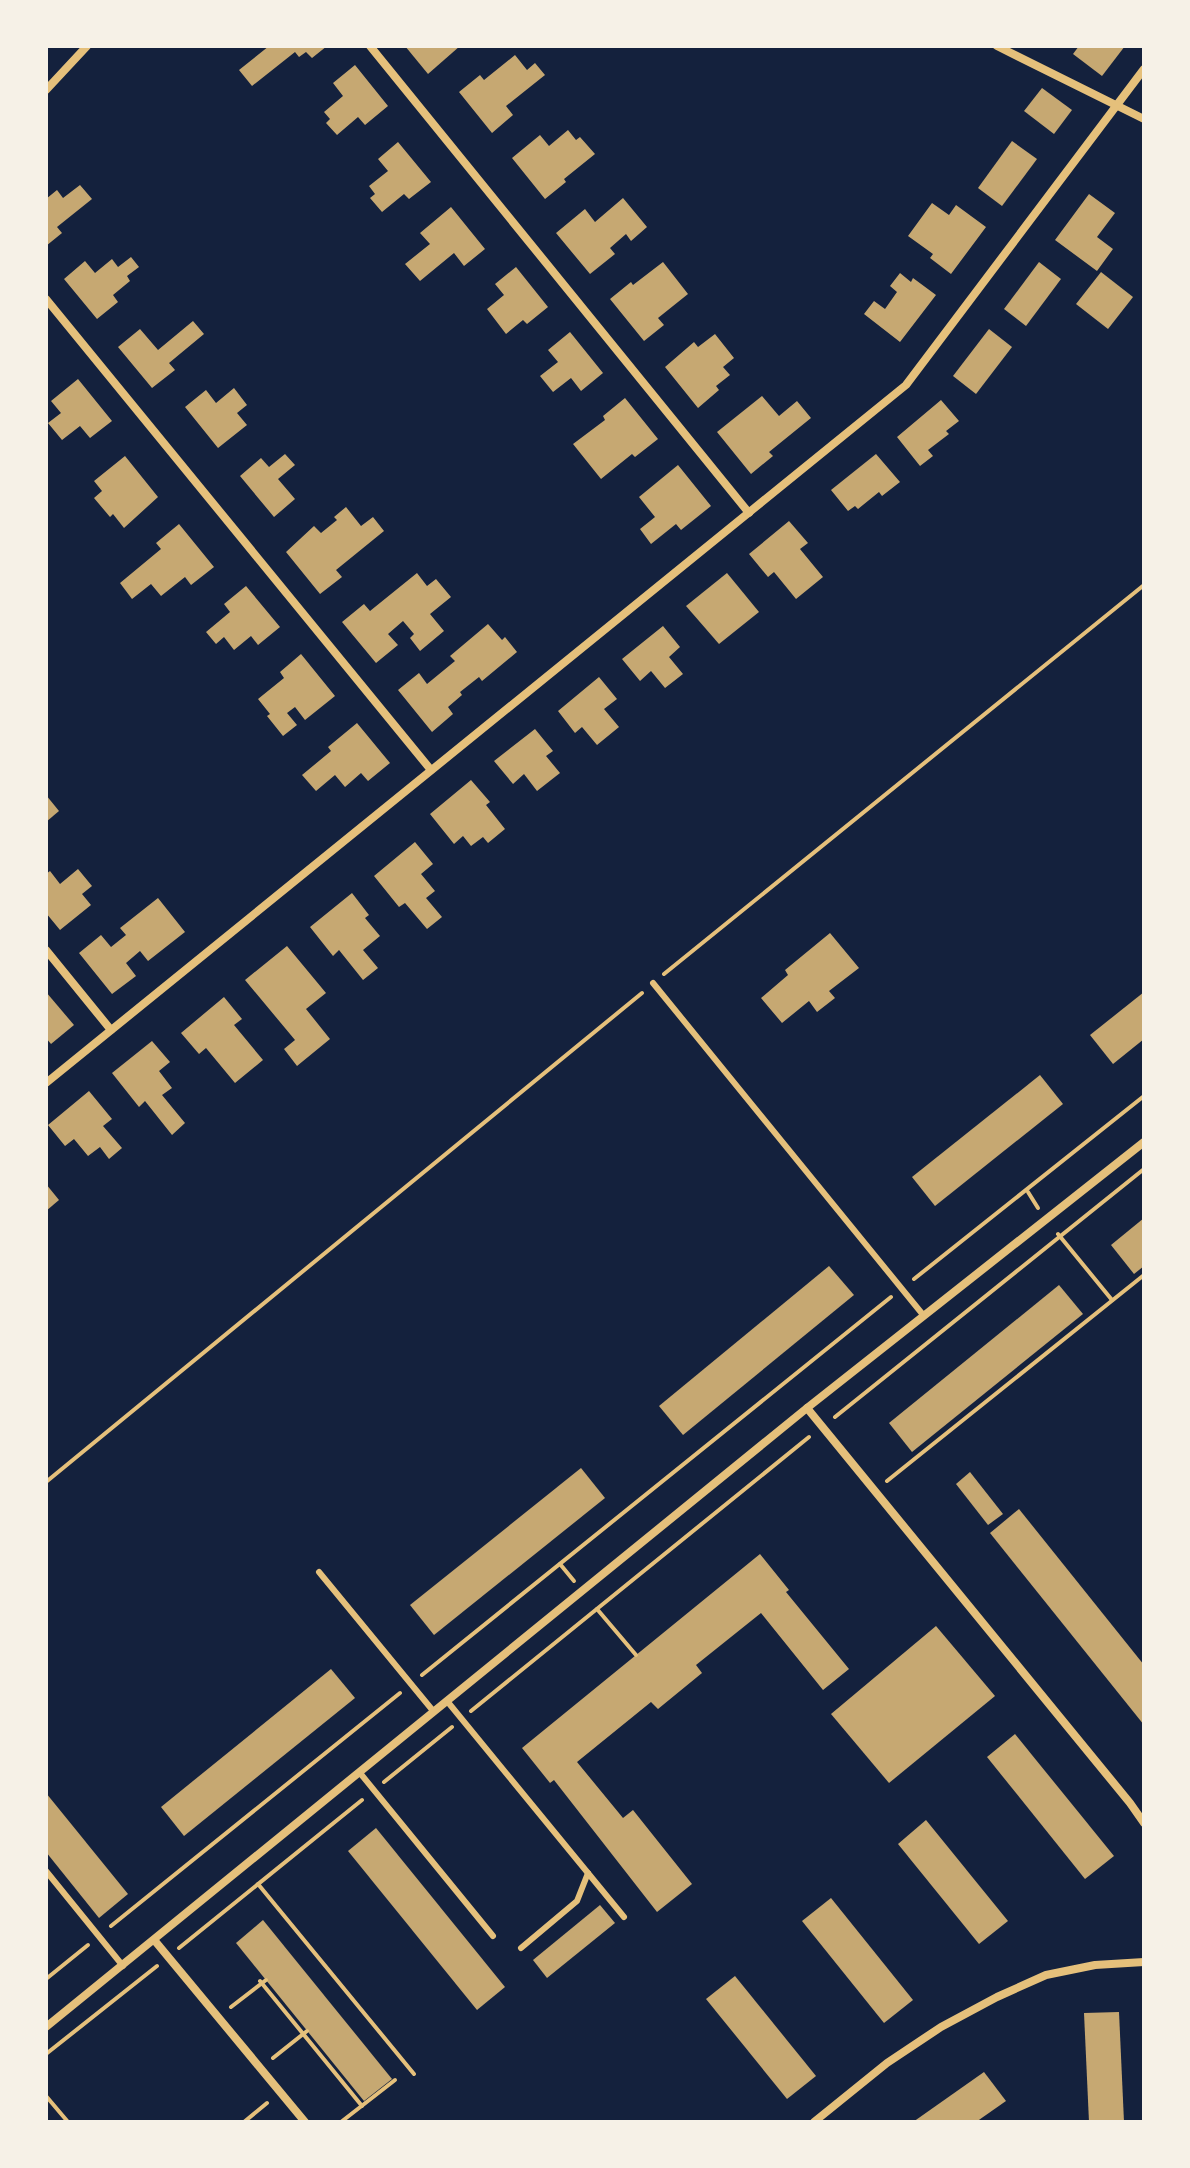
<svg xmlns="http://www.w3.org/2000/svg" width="1190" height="2168" viewBox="0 0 1190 2168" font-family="'Roboto Condensed',sans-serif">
  <rect width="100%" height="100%" fill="#14213d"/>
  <g fill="#c6a872">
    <path d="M269 46H327L312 58 306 52 299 57 295 52 252 86 239 70Z"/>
    <path d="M405 46H460L428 74Z"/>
    <path d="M1079 46H1125L1102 76 1073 54Z"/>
    <path d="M515 55 527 70 535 63 545 75 506 106 513 115 492 133 459 92 480 75 484 80Z"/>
    <path d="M355 65 388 106 365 125 358 117 337 135 326 123 330 119 324 112 343 96 333 83Z"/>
    <path d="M1042 88 1072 110 1054 134 1024 111Z"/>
    <path d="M568 130 576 140 580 137 595 154 564 179 566 182 545 199 512 158 540 135 549 146Z"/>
    <path d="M1012 141 1037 159 1002 206 978 188Z"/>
    <path d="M398 142 431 182 409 199 404 194 382 212 370 198 375 194 369 186 388 171 378 159Z"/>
    <path d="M80 185 92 199 57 227 62 233 46 246V199L57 190 63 198Z"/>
    <path d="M1089 194 1115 213 1097 237 1113 249 1097 271 1055 240Z"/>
    <path d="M623 198 647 227 631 241 626 234 610 248 615 254 590 274 556 233 585 209 595 222Z"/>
    <path d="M932 203 949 215 956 205 986 227 951 274 930 258 933 254 908 236Z"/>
    <path d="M451 207 485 249 464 266 454 253 420 281 405 264 430 244 420 233Z"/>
    <path d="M131 257 139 267 127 276 130 281 113 295 118 302 97 319 64 279 85 261 95 273 112 259 118 267Z"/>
    <path d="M663 262 688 294 658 318 664 325 644 341 610 299 631 282 633 285Z"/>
    <path d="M1039 262 1061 279 1026 326 1004 309Z"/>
    <path d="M516 267 548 307 527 324 523 320 506 334 487 309 504 295 495 284Z"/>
    <path d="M1101 272 1133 297 1108 329 1076 304Z"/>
    <path d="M900 273 911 282 913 278 936 295 900 342 864 314 874 301 885 309 897 292 890 286Z"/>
    <path d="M193 321 204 334 169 363 175 370 152 388 118 347 140 329 158 350Z"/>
    <path d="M989 329 1012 347 976 394 953 376Z"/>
    <path d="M570 332 603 373 581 391 571 378 553 392 540 376 558 362 548 350Z"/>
    <path d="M715 334 734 358 723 367 730 375 716 386 719 390 698 408 665 367 694 342 698 347Z"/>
    <path d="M78 379 112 421 90 438 80 426 62 440 48 423 61 413 51 401Z"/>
    <path d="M234 388 247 405 237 413 247 425 218 448 185 407 206 390 216 403Z"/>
    <path d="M762 396 779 416 797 401 811 418 769 452 773 456 751 474 717 432Z"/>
    <path d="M625 398 658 439 635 457 632 454 601 479 573 444 605 420 603 416Z"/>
    <path d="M941 400 959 421 946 431 949 434 928 450 933 456 920 466 897 437Z"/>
    <path d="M285 454 295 465 278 479 295 499 274 517 240 476 261 458 269 467Z"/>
    <path d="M876 454 900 482 882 496 879 492 858 509 855 506 848 511 831 490Z"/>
    <path d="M125 456 158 497 124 528 113 514 110 517 94 498 102 491 94 481Z"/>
    <path d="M678 465 711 506 681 530 676 524 651 544 640 529 655 517 639 497Z"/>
    <path d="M346 507 361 526 373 517 384 531 336 570 342 577 320 594 286 552 314 526 321 533 337 520 334 517Z"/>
    <path d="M789 521 808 543 800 549 823 577 796 599 774 572 768 577 749 554Z"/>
    <path d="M179 524 214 567 191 585 185 577 161 596 151 584 132 599 120 583 161 549 156 543Z"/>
    <path d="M417 573 427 586 436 579 451 597 430 614 444 631 420 651 410 638 414 634 403 621 388 634 398 645 376 663 342 622 364 604 370 611Z"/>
    <path d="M727 573 759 612 719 644 686 606Z"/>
    <path d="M246 586 280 627 258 645 251 636 234 650 224 637 216 644 206 632 230 612 224 604Z"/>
    <path d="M488 624 502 640 505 637 517 652 482 681 479 677 460 692 462 695 448 707 453 714 432 732 398 690 419 673 427 684 455 661 450 656Z"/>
    <path d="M663 626 680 647 669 657 683 674 665 688 651 671 640 681 622 659Z"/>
    <path d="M301 654 335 696 305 720 295 707 287 713 297 725 283 736 267 716 270 714 258 699 284 678 280 672Z"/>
    <path d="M599 677 617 699 604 709 619 727 597 745 582 727 575 733 558 711Z"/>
    <path d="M357 723 390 763 368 781 361 773 345 787 335 775 316 791 302 775 331 751 328 747Z"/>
    <path d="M535 729 553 751 546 756 560 773 537 791 524 774 513 784 494 761Z"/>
    <path d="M471 780 490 802 486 805 505 829 488 843 483 837 471 846 463 836 454 844 430 814Z"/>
    <path d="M46 795 59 811 46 822Z"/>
    <path d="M415 842 433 864 421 874 435 891 426 898 442 917 427 929 405 903 399 907 374 876Z"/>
    <path d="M78 869 92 886 82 894 91 905 60 930 46 913V874L50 871 60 884Z"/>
    <path d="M352 893 369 915 365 918 380 936 363 950 378 968 363 980 339 950 333 956 310 927Z"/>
    <path d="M158 898 185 932 148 961 140 951 126 963 136 976 112 994 79 953 101 935 111 947 126 935 120 928Z"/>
    <path d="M830 933 859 968 829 991 835 998 817 1012 809 1001 782 1023 761 998 788 975 785 970Z"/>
    <path d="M287 946 326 993 306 1009 330 1039 297 1066 284 1049 295 1040 245 980Z"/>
    <path d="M46 992 74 1025 51 1044 46 1038Z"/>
    <path d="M1144 992V1039L1113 1064 1090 1035Z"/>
    <path d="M224 997 242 1019 234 1025 263 1060 235 1083 206 1048 199 1054 181 1033Z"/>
    <path d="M152 1041 170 1062 159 1071 172 1088 162 1095 185 1123 172 1135 145 1101 139 1107 112 1073Z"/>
    <path d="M1040 1075 1063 1104 935 1206 912 1177Z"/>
    <path d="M89 1091 112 1119 103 1126 122 1148 109 1159 100 1147 88 1156 74 1139 65 1146 48 1125Z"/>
    <path d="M46 1184 59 1200 46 1211Z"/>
    <path d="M1144 1218V1266L1134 1274 1111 1245Z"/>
    <path d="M829 1266 854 1295 683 1435 659 1406Z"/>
    <path d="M1059 1285 1083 1314 912 1452 889 1423Z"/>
    <path d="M581 1468 605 1498 434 1635 410 1605Z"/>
    <path d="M970 1472 1003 1514 988 1525 956 1484Z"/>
    <path d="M1019 1509 1144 1665V1725L990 1533Z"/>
    <path d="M760 1554 789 1590 786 1592 849 1669 823 1690 761 1613 696 1665 702 1673 658 1709 651 1702 577 1762 623 1818 633 1810 692 1884 657 1912 554 1780 550 1783 522 1748Z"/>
    <path d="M936 1626 995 1696 889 1783 831 1714Z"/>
    <path d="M331 1669 355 1698 184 1836 161 1807Z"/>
    <path d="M1015 1734 1114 1856 1085 1879 987 1757Z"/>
    <path d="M46 1793 128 1894 99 1918 46 1852Z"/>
    <path d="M926 1820 1008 1921 979 1944 898 1844Z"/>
    <path d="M376 1828 505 1987 477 2010 348 1851Z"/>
    <path d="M831 1898 913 2000 884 2023 802 1921Z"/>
    <path d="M600 1905 615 1923 547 1978 533 1960Z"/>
    <path d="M263 1920 392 2079 364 2101 236 1943Z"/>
    <path d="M735 1976 816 2076 787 2099 706 1999Z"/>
    <path d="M1119 2012 1124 2122H1089L1084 2013Z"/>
    <path d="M984 2072 1006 2101 976 2122H913Z"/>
  </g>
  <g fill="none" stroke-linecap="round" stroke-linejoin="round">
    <g stroke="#e5c07b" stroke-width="4">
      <path d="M664 974 1144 585"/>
      <path d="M1028 1192 1038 1208"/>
      <path d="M1058 1234 1112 1300"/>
      <path d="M914 1279 1144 1096"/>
      <path d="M835 1417 1144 1169"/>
      <path d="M887 1481 1144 1275"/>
      <path d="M46 1482 642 993"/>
      <path d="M560 1564 574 1581"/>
      <path d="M597 1609 636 1655"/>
      <path d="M422 1675 891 1297"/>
      <path d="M471 1711 809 1437"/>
      <path d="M384 1782 452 1727"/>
      <path d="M258 1884 414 2074"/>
      <path d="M111 1926 400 1693"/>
      <path d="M179 1948 362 1800"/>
      <path d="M46 1979 88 1945"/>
      <path d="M260 1981 362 2106"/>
      <path d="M231 2007 266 1980"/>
      <path d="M46 2054 157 1966"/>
      <path d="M273 2058 307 2031"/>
      <path d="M46 2096 68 2122"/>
      <path d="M244 2122 267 2103"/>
      <path d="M341 2122 395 2080"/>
    </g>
    <g stroke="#e5c07b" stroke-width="6">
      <path d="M653 983 924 1316"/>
      <path d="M319 1572 434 1712"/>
      <path d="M447 1701 624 1917"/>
      <path d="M360 1773 493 1936"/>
      <path d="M46 1871 123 1966"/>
      <path d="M521 1948 577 1901 588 1873"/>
    </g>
    <g stroke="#e5c07b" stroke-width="8">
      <path d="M370 46 749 513"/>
      <path d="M997 46 1144 119"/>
      <path d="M46 90 87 46"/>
      <path d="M46 299 431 770"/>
      <path d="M46 950 111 1030"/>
      <path d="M46 1083 906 385 1144 69"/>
      <path d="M807 1408 1130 1803 1144 1823"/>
      <path d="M155 1941 305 2122"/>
      <path d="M46 2027 807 1408 1144 1142"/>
      <path d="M814 2122 887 2063 941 2027 997 1997 1046 1975 1095 1965 1144 1962"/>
    </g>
  </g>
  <rect width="1190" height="2168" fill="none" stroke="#f6f1e7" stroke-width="96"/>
</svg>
